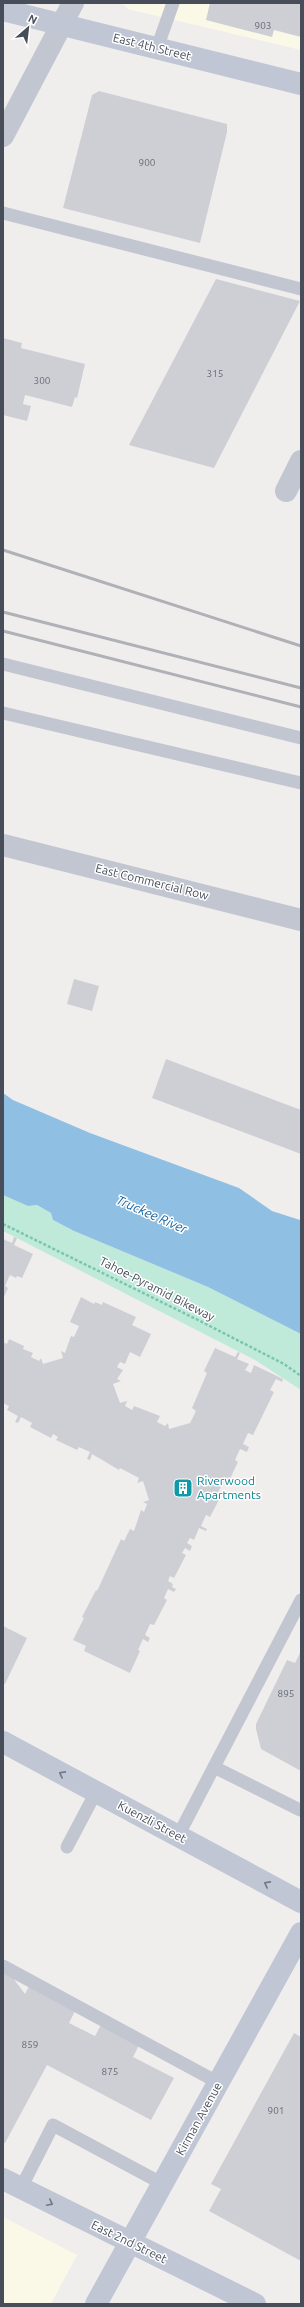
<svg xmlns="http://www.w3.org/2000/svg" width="304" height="2307" viewBox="0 0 304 2307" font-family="Ubuntu,sans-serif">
  <rect width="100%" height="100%" fill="#f0eeed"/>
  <g fill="#faf9e7">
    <path d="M122 3H301V50L128 9Z"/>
    <path d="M3 2217 77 2255 51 2304H3Z"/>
  </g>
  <path fill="#bfead9" d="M3 1195 28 1206 37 1205 51 1213 53 1220 74 1231 208 1287 301 1334V1390L255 1360 3 1231Z"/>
  <path fill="#8fc0e4" d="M3 1093 13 1100 90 1133 239 1188 272 1211 300 1220 301 1334 208 1287 74 1231 53 1220 51 1213 37 1205 28 1206 3 1195Z"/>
  <g fill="#ceced5">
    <path d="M210 3H301V37L274 30 272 37 206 20Z"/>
    <path d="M99 91 227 124V132L200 243 63 208 92 95Z"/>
    <path d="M216 279 300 301 214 468 129 445Z"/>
    <path d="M3 338 22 343 21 348 85 364 77 398 75 397 72 407 25 395 23 404 31 406 27 421 3 415Z"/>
    <path d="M74 979 99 986 92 1011 67 1004Z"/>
    <path d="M166 1059 301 1110V1154L152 1098Z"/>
    <path d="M14 1237 17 1238 14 1245 33 1254 22 1278 17 1276 16 1278 10 1275 5 1286 8 1288 3 1299V1239L12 1243Z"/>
    <path d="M81 1297 94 1304 95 1302 102 1305 103 1302 136 1317 132 1325 151 1334 140 1357 130 1352 125 1364 120 1362 117 1367 123 1370 117 1379 121 1381 113 1384 120 1403 127 1401 125 1406 132 1410 134 1406 160 1416 157 1422 165 1426 168 1423 169 1429 190 1423 196 1411 192 1408 207 1373 204 1371 215 1348 235 1357 238 1352 240 1353 237 1359 249 1364 245 1370 251 1373 254 1365 283 1379 282 1382 276 1379 270 1390 274 1392 253 1435 248 1433 243 1444 249 1447 247 1452 240 1449 235 1460 238 1462 228 1483 224 1481 217 1494 221 1496 210 1517 206 1515 201 1526 207 1529 206 1531 199 1528 194 1540 190 1538 187 1543 192 1546 190 1551 185 1548 182 1553 186 1555 174 1578 170 1576 168 1581 173 1584 172 1587 176 1589 174 1592 168 1589 164 1598 167 1600 154 1625 150 1624 145 1635 150 1638 148 1642 143 1639 138 1650 140 1651 130 1673 84 1651 86 1646 73 1640 84 1618 82 1617 96 1590 97 1591 121 1539 124 1541 130 1529 134 1531 141 1510 144 1512 147 1504 143 1502 149 1500 143 1481 137 1483 139 1478 120 1468 119 1470 92 1454 90 1460 87 1459 90 1452 79 1447 77 1450 56 1440 58 1437 53 1434 51 1438 30 1427 32 1423 21 1417 18 1423 15 1422 18 1416 7 1410 9 1406 3 1403V1342L7 1344 9 1339 24 1346 23 1349 33 1353 31 1357 39 1361 41 1358 43 1364 63 1358 61 1351 65 1353 71 1336 74 1337 79 1326 70 1322Z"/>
    <path d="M3 1626 27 1638 5 1684 3 1683Z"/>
    <path d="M301 1651V1771L261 1749 256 1729V1724L287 1660 295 1663Z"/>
    <path d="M3 1972 13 1978 25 1994 29 1986 75 2011 69 2023 95 2036 101 2025 139 2045 133 2057 174 2078 151 2120 47 2065 5 2143 3 2142Z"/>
    <path d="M294 2033 301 2037V2261L209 2211 221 2189 211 2184Z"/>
  </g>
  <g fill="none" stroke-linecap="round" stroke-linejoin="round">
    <path stroke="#7ac5b1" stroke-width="2.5" stroke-dasharray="3 2" stroke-linecap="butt" d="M3 1224 198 1320 284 1364 301 1376"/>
    <g stroke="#c2c6d1" stroke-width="13">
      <path d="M157 48 173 3"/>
      <path d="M3 213 301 289"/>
      <path d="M3 664 301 738"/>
      <path d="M3 713 301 783"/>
      <path d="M214 1767 300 1810"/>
      <path d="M178 1836 301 1600"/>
      <path d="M67 1847 96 1792"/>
      <path d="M3 1966 219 2083"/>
      <path d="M21 2188 53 2125 163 2184"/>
    </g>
    <g stroke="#c2c6d1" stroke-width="22">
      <path d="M3 136 73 3"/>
      <path d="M286 491 301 461"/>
      <path d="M3 845 301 920"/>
    </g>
    <g stroke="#c1c6d5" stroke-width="22">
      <path d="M3 10 301 84"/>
      <path d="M3 1742 301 1902"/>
      <path d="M3 2179 255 2304"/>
      <path d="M96 2304 301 1933"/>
    </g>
    <g stroke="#b0b1b7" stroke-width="3">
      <path d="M3 550 301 646"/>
      <path d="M3 612 301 688"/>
      <path d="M3 631 301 707"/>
    </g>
  </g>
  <defs><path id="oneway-chevron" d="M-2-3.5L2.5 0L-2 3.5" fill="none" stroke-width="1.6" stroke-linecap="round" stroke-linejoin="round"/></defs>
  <g stroke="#727784">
    <use href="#oneway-chevron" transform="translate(62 1774) rotate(-152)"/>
    <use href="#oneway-chevron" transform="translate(267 1884) rotate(-152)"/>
    <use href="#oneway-chevron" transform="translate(50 2203) rotate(27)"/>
  </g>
  <defs>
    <symbol id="building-square" viewBox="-11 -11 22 22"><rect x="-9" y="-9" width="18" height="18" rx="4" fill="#0f9aa8" stroke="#fff"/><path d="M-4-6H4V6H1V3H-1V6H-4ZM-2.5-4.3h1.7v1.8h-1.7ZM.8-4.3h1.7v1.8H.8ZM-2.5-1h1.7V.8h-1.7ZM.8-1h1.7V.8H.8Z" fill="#fff"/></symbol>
  </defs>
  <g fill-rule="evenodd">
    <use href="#building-square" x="172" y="1477" width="22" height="22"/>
  </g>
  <g text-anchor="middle" stroke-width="3" stroke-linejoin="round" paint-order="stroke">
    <g font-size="10" fill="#696d78">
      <text x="263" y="29">903</text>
      <text x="147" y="166">900</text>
      <text x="215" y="377">315</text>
      <text x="42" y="384">300</text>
      <text x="286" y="1697">895</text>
      <text x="30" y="2048">859</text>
      <text x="110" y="2075">875</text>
      <text x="276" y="2114">901</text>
    </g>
    <g font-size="12" fill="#474d59" stroke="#fff">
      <text transform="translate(152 47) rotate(14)" y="4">East 4th Street</text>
      <text transform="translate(152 882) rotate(14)" y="4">East Commercial Row</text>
      <text transform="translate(157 1289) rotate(27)" y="4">Tahoe-Pyramid Bikeway</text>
      <text transform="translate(152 1822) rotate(28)" y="4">Kuenzli Street</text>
      <text transform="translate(199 2119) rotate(-61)" y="4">Kirman Avenue</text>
      <text transform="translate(129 2242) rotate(26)" y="4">East 2nd Street</text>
    </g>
    <g font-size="12" fill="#0d838f" stroke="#fff" text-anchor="start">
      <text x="197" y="1485">Riverwood<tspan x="197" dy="14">Apartments</tspan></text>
    </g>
    <g font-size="13" font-style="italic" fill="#18639b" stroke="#fff">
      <text transform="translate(152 1214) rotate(24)" y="5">Truckee River</text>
    </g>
  </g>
  <rect width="304" height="2307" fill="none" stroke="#474d59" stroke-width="8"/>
  <g transform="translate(28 28) rotate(28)" stroke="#ffffff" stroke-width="3" paint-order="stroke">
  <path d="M0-3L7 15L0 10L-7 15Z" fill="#474d59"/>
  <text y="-6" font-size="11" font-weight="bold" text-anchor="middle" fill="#474d59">N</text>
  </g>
</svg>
